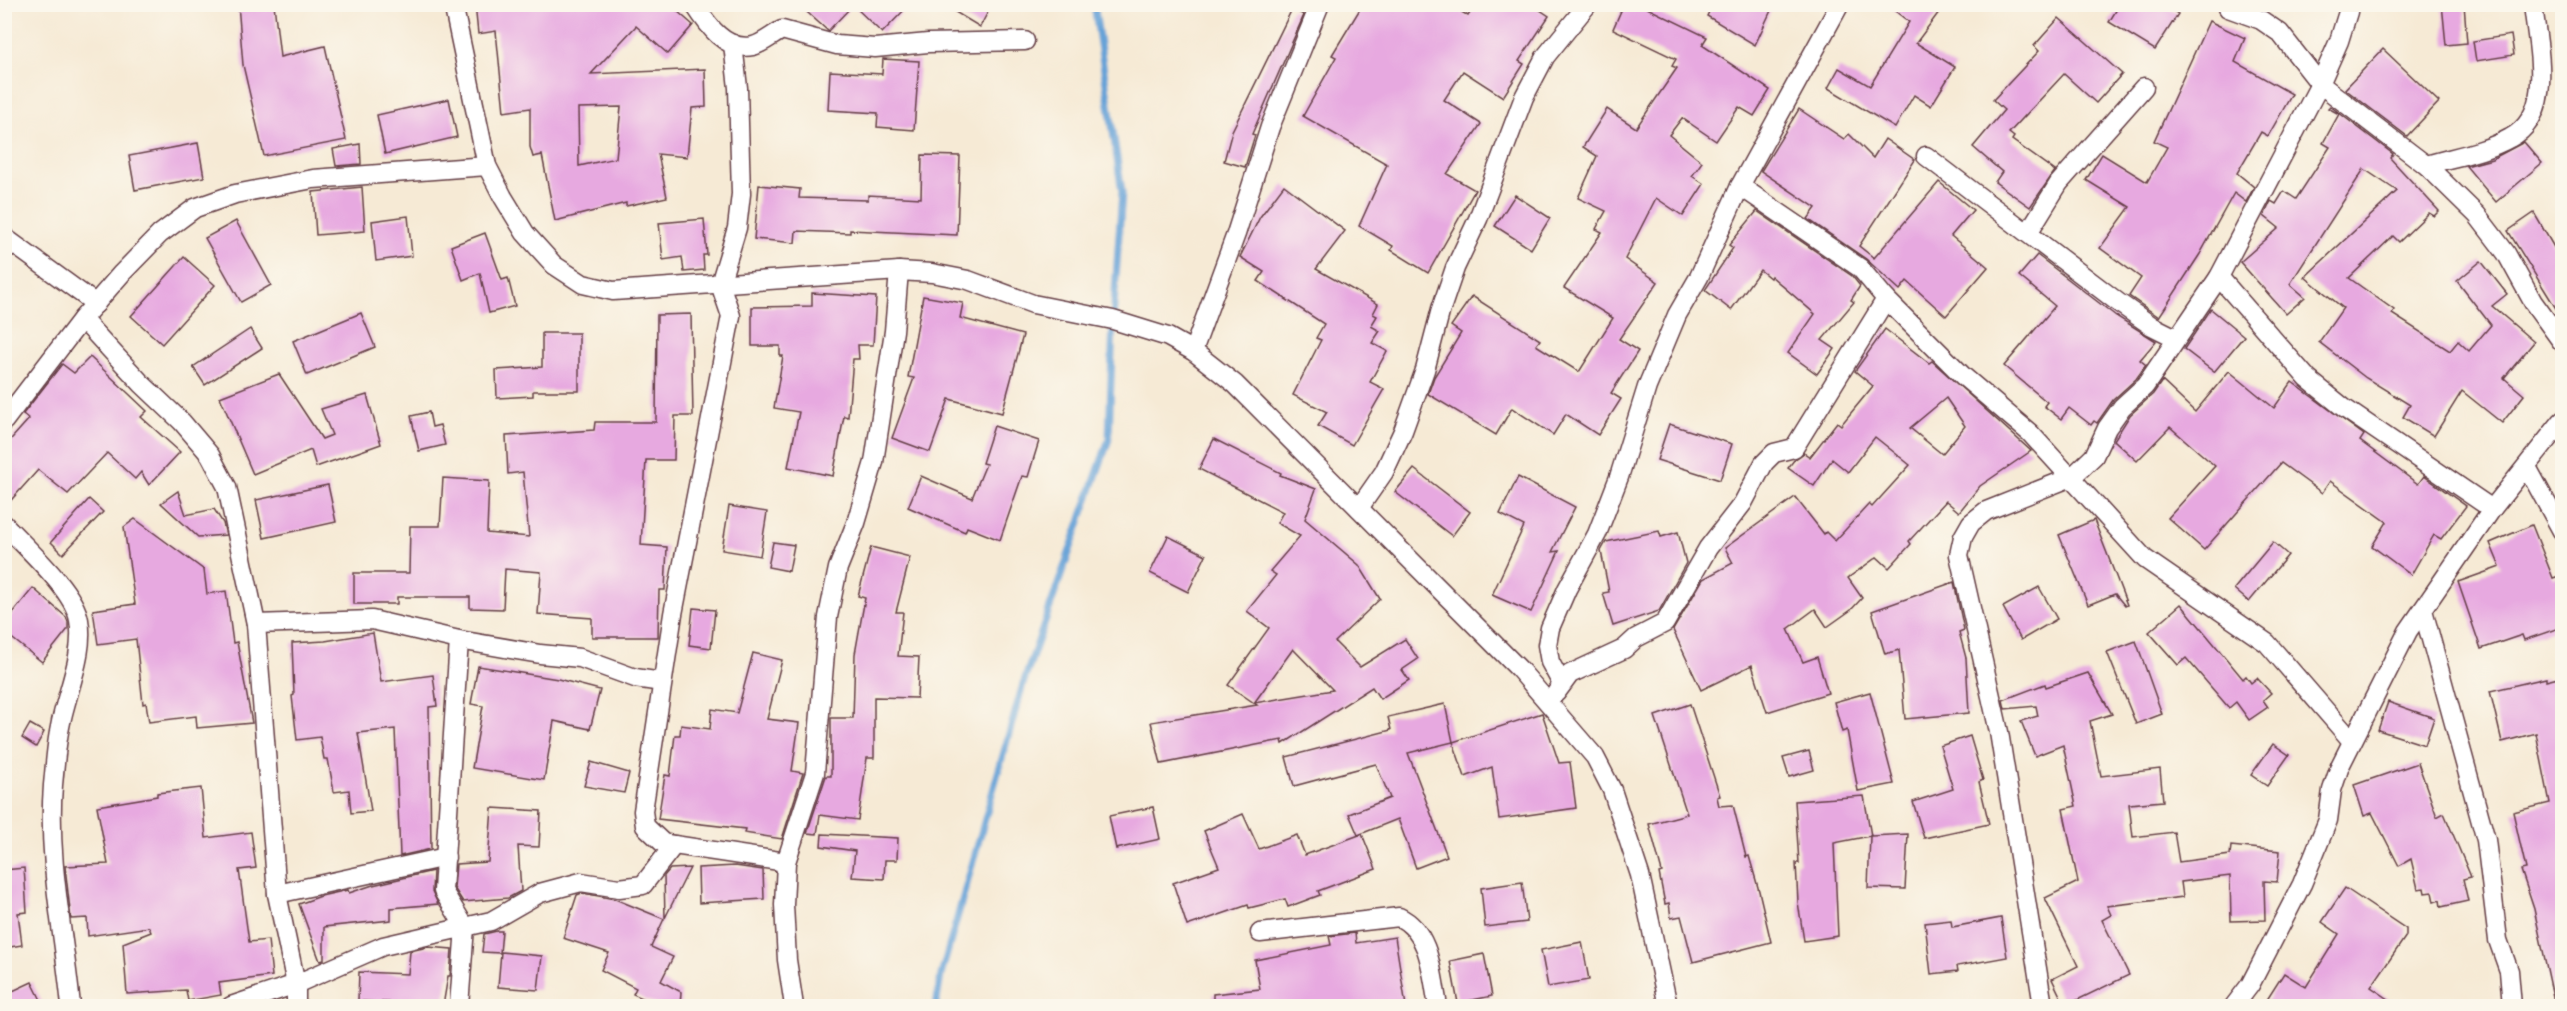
<svg xmlns="http://www.w3.org/2000/svg" width="2567" height="1011" viewBox="0 0 2567 1011" font-family="'Libre Bodoni',serif">
  <rect width="100%" height="100%" fill="#fbf7ec"/>
  <filter id="ink" filterUnits="userSpaceOnUse"><feTurbulence type="fractalNoise" baseFrequency=".0167" numOctaves="2"/><feDisplacementMap in="SourceGraphic" scale="12" xChannelSelector="R" yChannelSelector="G"/><feConvolveMatrix kernelMatrix="1 2 1 2 8 2 1 2 1" color-interpolation-filters="sRGB"/></filter>
  <filter id="wash" filterUnits="userSpaceOnUse"><feTurbulence type="fractalNoise" baseFrequency=".008" numOctaves="4" result="noise"/><feDisplacementMap in="SourceGraphic" scale="24" xChannelSelector="R" yChannelSelector="G"/><feGaussianBlur stdDeviation="1.35" result="paint"/><feColorMatrix in="noise" values="0 0 0 0 0 0 0 0 0 0 0 0 0 0 0 0 0 1.4 0 .05"/><feComposite in="paint" operator="in"/></filter>
  <g filter="url(#wash)">
    <rect width="100%" height="100%" fill="#f6ead5"/>
    <g fill="none" stroke-linecap="round" stroke-linejoin="round">
      <path stroke="#66a2d7" stroke-width="7" d="M936 1006 941 975 1023 684 1109 439 1113 320 1122 192 1094 4"/>
    </g>
    <g id="blocks">
      <g fill="#e7a9e0" fill-rule="evenodd">
        <path d="M238 4H274L280 57 325 46 346 140 264 156 243 65Z"/>
        <path d="M475 4H669L693 25 668 54 636 26 591 74 705 69 706 107 692 108 687 157 658 154 667 197 626 206V203L555 221 542 155 533 157 530 147V108L504 112 496 31 478 34ZM621 107 616 158 579 166 578 108Z"/>
        <path d="M798 4H910L882 33 853 5 828 31Z"/>
        <path d="M942 4H992L980 27Z"/>
        <path d="M1363 4H1449L1468 16 1476 4H1531L1549 16 1519 61 1524 64 1503 97 1463 71 1444 100 1481 124 1447 174 1475 190 1428 273 1391 250 1393 246 1359 226 1387 164 1303 116 1336 57 1332 55Z"/>
        <path d="M1624 4H1639L1707 37 1702 45 1770 90 1754 116 1739 107 1716 141 1682 118 1669 135 1702 162 1692 176 1704 184 1683 216 1656 198 1625 259 1658 282 1619 339 1638 351 1611 393 1621 399 1598 435 1566 414 1553 435 1512 408 1496 435 1428 394 1434 377 1461 333 1451 326 1472 296 1540 340 1536 345 1579 372 1613 318 1564 288 1602 232 1596 229 1606 211 1578 198 1597 156 1583 147 1607 109 1636 128 1677 68 1672 66 1676 59 1613 29Z"/>
        <path d="M1713 4H1774L1755 45 1707 16Z"/>
        <path d="M1886 4H1945L1916 43 1955 67 1931 106 1914 95 1895 128 1828 88 1839 68 1870 86 1909 22Z"/>
        <path d="M2120 4H2163L2178 14 2155 50 2109 22Z"/>
        <path d="M2442 4H2464L2467 43 2446 45Z"/>
        <path d="M1292 9 1304 15 1252 134 1255 135 1245 167 1224 161 1232 131Z"/>
        <path d="M2059 18 2122 74 2096 103 2064 74 2009 133 2014 137 2012 140 2055 171 2030 207 1995 182 2002 172 1973 147 2004 110 1993 100 2039 51 2034 46Z"/>
        <path d="M2209 21 2245 38 2235 62 2292 94 2268 136 2261 132 2237 173 2254 187 2246 202 2234 193 2200 254 2159 317 2129 296 2141 278 2100 248 2130 207 2086 180 2102 154 2147 182 2167 147 2154 141Z"/>
        <path d="M2511 35 2514 55 2476 61 2473 41Z"/>
        <path d="M2383 49 2439 102 2407 136 2345 89Z"/>
        <path d="M883 59 919 61 914 130 877 127 878 113 828 110 830 71 882 74Z"/>
        <path d="M449 99 457 137 385 154 377 115Z"/>
        <path d="M2330 106 2393 154 2390 158 2439 211 2434 216 2429 213 2399 242 2393 236 2349 278 2394 310 2392 314 2450 351 2458 341 2469 351 2491 325 2457 281 2481 261 2507 294 2492 306 2534 342 2504 378 2524 395 2502 423 2462 391 2434 436 2403 417 2410 405 2366 378 2319 342 2343 308 2305 277 2397 191 2364 169 2290 284 2305 297 2286 314 2240 262 2279 228 2264 216 2271 201 2276 204 2284 191 2296 199 2330 147 2323 143 2339 114 2328 108Z"/>
        <path d="M1799 109 1844 139 1849 134 1873 158 1885 139 1915 160 1859 246 1874 258 1939 182 1973 210 1951 236 1988 267 1946 316 1907 281 1900 290 1866 259 1808 219 1816 208 1761 171Z"/>
        <path d="M2524 142 2542 163 2496 202 2466 166 2492 159Z"/>
        <path d="M198 143 204 177 135 190 129 156Z"/>
        <path d="M360 144 361 164 336 166 333 149Z"/>
        <path d="M922 155 960 156 957 235 850 230V233L796 231 795 243 754 239 759 185 800 189 799 198 868 200V195L921 198Z"/>
        <path d="M1284 185 1345 231 1316 269 1378 304 1373 314 1377 316 1371 326 1380 331 1372 343 1387 351 1370 382 1384 389 1352 445 1318 426 1327 412 1293 395 1321 340 1316 338 1324 324 1258 281 1264 272 1240 257 1260 217Z"/>
        <path d="M362 187 365 231 316 235 313 192Z"/>
        <path d="M1515 195 1550 218 1531 249 1495 226Z"/>
        <path d="M1757 211 1852 276 1860 286 1851 300 1854 302 1822 340 1835 349 1817 374 1788 353 1815 314 1771 276 1770 278 1760 270 1731 310 1705 290 1733 248 1729 245Z"/>
        <path d="M2534 213 2562 261V318L2508 231Z"/>
        <path d="M408 216 412 256 376 261 372 221Z"/>
        <path d="M704 219 707 255H703L704 270 684 272 682 257 663 260 659 223Z"/>
        <path d="M236 221 271 285 241 302 205 238Z"/>
        <path d="M485 233 502 280 508 278 515 306 489 313 480 273 463 280 451 246Z"/>
        <path d="M2037 255 2116 316 2156 341 2140 360 2146 365 2136 379 2113 400 2097 423 2094 421 2091 425 2069 408 2061 419 2044 406 2047 402 2004 366 2055 306 2019 276Z"/>
        <path d="M184 257 215 285 162 344 131 316Z"/>
        <path d="M812 293 876 297 873 345H858L859 359H853L848 417 844 416 833 476 788 467 799 412 774 408 783 356H780V346H752V307L812 306Z"/>
        <path d="M923 296 963 303 960 318 1023 335 1002 413 949 399 930 452 892 438 914 378 908 377Z"/>
        <path d="M2211 309 2244 336 2214 372 2184 349Z"/>
        <path d="M361 313 375 347 307 375 293 341Z"/>
        <path d="M691 314 693 416H675L674 460H646L641 545 667 547 665 590H659L658 637H592V618L538 614 541 572 505 569 503 609 470 608V597H397V604H354V573H409L410 526H440L443 478 489 481 487 533 529 537 523 472 508 474 506 436 594 430 595 422H656L657 315Z"/>
        <path d="M250 329 262 348 205 385 193 367Z"/>
        <path d="M1885 329 1929 363 1932 361 2031 451 1980 486 1959 512 1946 501 1909 541 1911 544 1889 568 1877 557 1848 578 1862 598 1851 610 1827 627 1815 609 1788 629 1803 662 1817 657 1828 693 1767 712 1752 665 1701 690 1673 630 1703 579 1733 563 1725 548 1795 497 1824 534 1826 532 1835 541 1869 504 1872 507 1910 465 1875 437 1848 472 1832 459 1814 486 1788 468 1794 460 1804 453 1810 457 1837 422 1841 425 1873 386 1855 371ZM1946 398 1965 426 1942 454 1910 428Z"/>
        <path d="M542 333H579V391H533V396L497 398 496 370 542 367Z"/>
        <path d="M90 357 147 411 141 417 180 452 149 485 141 472 135 479 107 453 68 494 38 470 4 508V447L29 419 23 414 62 364 74 373Z"/>
        <path d="M2229 371 2274 408 2292 382 2364 435 2360 441 2418 484 2424 476 2466 506 2441 539 2434 535 2411 575 2372 546 2387 522 2330 481 2322 493 2281 463 2204 550 2168 518 2215 466 2170 427 2137 461 2114 440 2130 415 2153 394 2162 381 2195 412Z"/>
        <path d="M279 374 322 439 332 435 321 409 367 395 381 444 316 467 311 450 253 474 220 397Z"/>
        <path d="M429 412 432 427 440 425 445 445 419 451 411 416Z"/>
        <path d="M1669 424 1732 444 1720 480 1657 460Z"/>
        <path d="M994 426 1039 441 1028 477 1022 476 1000 540 967 527 965 532 908 507 921 476 972 498 986 464 982 463Z"/>
        <path d="M1214 439 1281 473 1280 475 1316 489 1305 519 1359 565 1380 599 1335 642 1360 667 1405 639 1418 659 1402 670 1409 680 1380 699 1372 687 1283 744 1282 740 1161 764 1151 722 1257 705 1228 685 1269 628 1247 611 1276 575 1270 571 1300 536 1277 523 1283 512 1199 469ZM1293 649 1333 690 1254 703Z"/>
        <path d="M1414 469 1470 512 1452 536 1395 492Z"/>
        <path d="M1518 477 1575 507 1552 552 1559 551 1531 612 1492 595 1524 526 1500 514Z"/>
        <path d="M328 485 336 522 264 538 256 500Z"/>
        <path d="M178 491 186 515 214 509 223 523 226 535 198 537 161 503Z"/>
        <path d="M89 499 103 512 63 554 51 542Z"/>
        <path d="M729 506 767 512 760 556 722 550Z"/>
        <path d="M135 519 204 570 207 594 226 591 233 643 237 642 252 723 197 728 196 716 149 722 146 703 143 704 136 639 98 644 93 610 135 604 124 527Z"/>
        <path d="M2094 520 2127 605 2125 606 2115 594 2088 605 2059 535Z"/>
        <path d="M2532 525 2553 578 2562 575V627L2524 640 2522 635 2481 649 2458 582 2500 567 2490 543Z"/>
        <path d="M1659 531 1661 537 1678 532 1686 563 1659 611 1613 626 1603 593 1609 592 1601 551 1606 542Z"/>
        <path d="M1168 536 1206 555 1188 592 1150 573Z"/>
        <path d="M773 542 794 545 789 571 768 567Z"/>
        <path d="M2273 542 2288 555 2249 602 2234 589Z"/>
        <path d="M871 547 910 557 896 612H903L898 656 919 657 917 698 874 697V758H867L858 820 820 815 817 834 807 833 826 776H831V718H853L855 654 865 598 858 596Z"/>
        <path d="M1954 582 1964 630 1959 632 1966 658 1969 713 1905 719 1899 650 1885 654 1872 611Z"/>
        <path d="M2039 587 2057 619 2021 640 2003 607Z"/>
        <path d="M33 588 66 617 68 622V629L42 662 4 632V624Z"/>
        <path d="M2181 604 2243 679 2246 676 2251 683 2257 678 2271 693 2263 700 2268 707 2249 720 2236 702 2229 708 2186 658 2178 665 2149 632Z"/>
        <path d="M693 608 715 610 711 648 689 645Z"/>
        <path d="M373 633 381 682 433 675 437 706 429 707 431 849 400 856 395 729 358 733 371 811 351 813 349 790 334 792 328 759H324L320 737 297 740 292 696 294 695 292 643 325 641Z"/>
        <path d="M2136 641 2162 714 2136 724 2107 652Z"/>
        <path d="M753 653 782 660 767 719 799 723 792 771 803 773 782 839 744 833 745 829 658 819 665 775 670 776 675 735H680L681 725 710 729 712 709 737 713Z"/>
        <path d="M478 666 558 679 600 690 590 729 554 721 544 780 472 768 483 706 471 704Z"/>
        <path d="M2088 673 2112 714 2090 721 2101 776 2160 769 2163 801 2129 804 2133 837 2174 832 2179 862 2230 855 2231 846 2280 851 2277 882 2264 881 2265 920 2231 921 2230 876 2181 882 2183 897 2107 906 2111 915 2102 920 2129 975 2065 1006 2052 979 2078 966 2045 898 2078 882 2063 809 2076 806 2063 745 2035 756 2021 721 2038 716 2036 706 2005 709 2003 700 2045 684 2046 687Z"/>
        <path d="M2562 677V1005L2555 1006 2534 909 2521 870 2526 869 2513 812 2550 803 2536 733 2502 742 2490 691 2546 678V681Z"/>
        <path d="M1870 692 1894 784 1858 791 1847 730 1842 732 1834 702Z"/>
        <path d="M2388 702 2434 718 2425 745 2378 730Z"/>
        <path d="M1445 704 1453 742 1408 753 1447 856 1416 868 1398 819 1358 835 1349 814 1390 798 1376 764 1294 786 1286 757 1391 730 1388 717Z"/>
        <path d="M1690 704 1720 796 1717 797 1719 806 1733 805 1746 857 1749 856 1759 891 1771 942 1693 962 1681 916 1671 918 1669 903 1665 904 1659 873 1662 872 1649 824 1687 814 1655 716Z"/>
        <path d="M1542 713 1559 763 1570 762 1576 808 1499 819 1492 767 1465 777 1453 742Z"/>
        <path d="M30 724 44 732 36 747 22 738Z"/>
        <path d="M1970 736 1983 780 1979 782 1989 824 1924 838 1913 802 1953 789 1940 746Z"/>
        <path d="M2273 744 2289 755 2267 786 2251 775Z"/>
        <path d="M1809 751 1814 770 1789 777 1783 758Z"/>
        <path d="M591 762 629 773 624 793 584 786Z"/>
        <path d="M2418 763 2437 817 2444 813 2471 877 2463 879 2468 901 2441 907 2440 900 2434 902 2432 892 2425 893 2424 888 2418 889 2411 859 2399 866 2372 813 2364 816 2354 785Z"/>
        <path d="M201 788 206 838 251 832 256 868 239 870 249 942 268 940 272 976 219 983 221 995 188 1001 186 990 127 994 123 943 151 932 149 927 88 936 87 918 71 919 65 866 108 864 97 806 157 796V793Z"/>
        <path d="M1864 796 1871 836 1908 834 1905 889 1868 888 1870 836 1834 843 1838 936 1804 941 1798 902 1796 863H1799L1795 801Z"/>
        <path d="M1153 807 1160 839 1116 849 1109 816Z"/>
        <path d="M492 808 541 811 539 847 518 846 521 891 508 898 463 902 454 888 456 864 488 862Z"/>
        <path d="M1243 814 1259 849 1297 835 1305 855 1362 834 1376 869 1318 891 1320 895 1288 907 1285 899 1249 908 1248 905 1187 926 1173 883 1219 867 1204 831Z"/>
        <path d="M822 834 898 838 897 860H885L884 879 852 877 855 851 821 846Z"/>
        <path d="M735 866 763 870 764 899 699 903 698 868Z"/>
        <path d="M24 868 27 912 18 913 22 945 4 948V870Z"/>
        <path d="M690 868 665 918 664 876 670 869Z"/>
        <path d="M433 871 432 891 438 904 391 908V920L324 927V960L320 961 299 904 321 896 348 890 349 893 373 885Z"/>
        <path d="M1522 882 1527 922 1485 927 1481 888Z"/>
        <path d="M2345 888 2406 929V936L2371 987 2399 1006H2263L2284 973 2306 987 2339 934 2322 922Z"/>
        <path d="M582 893 615 899 664 919 651 947 673 957 661 981 681 992 680 1006H660L633 994 636 988 601 970 609 953 563 938 577 895Z"/>
        <path d="M2001 918 2007 957 1957 966 1958 971 1931 974 1925 923 1951 920 1952 927Z"/>
        <path d="M497 931H502L500 953 482 952 484 934Z"/>
        <path d="M1355 933 1356 943 1395 937 1406 1006H1213V994L1260 989 1255 960 1331 945 1329 936Z"/>
        <path d="M1582 942 1589 980 1548 987 1541 950Z"/>
        <path d="M428 947 452 949 450 976H448L443 1006H402L403 1003 358 1001 359 972 408 974 410 951Z"/>
        <path d="M501 952 542 956 538 990 498 987Z"/>
        <path d="M1484 954 1492 996 1458 1003 1450 961Z"/>
        <path d="M32 982 44 1006H4V995Z"/>
      </g>
    </g>
  </g>
  <g filter="url(#ink)">
    <use href="#blocks" fill-opacity="0" stroke="#643d44" stroke-width="1.5"/>
    <g fill="none" stroke-linecap="round" stroke-linejoin="round">
      <defs>
        <g id="street">
          <path d="M453 4 487 166 503 197 525 233 554 265 583 284 613 291 899 271 932 273 968 280 1033 304 1113 320 1168 337 1193 351 1235 384 1519 669 1595 757 1612 790 1640 875 1668 1006"/>
          <path d="M694 4C707 24 725 52 753 46 762 44 774 34 782 30L837 45 875 48 928 43 1025 41"/>
          <path d="M2228 8 2261 20 2280 33 2320 84 2426 165 2477 215 2506 253 2533 302 2562 342"/>
          <path d="M733 44 738 88 741 194 737 228 720 284 731 316 673 614 643 811 645 826 663 843 674 845 786 862"/>
          <path d="M1926 156 2119 303 2152 326 2176 338"/>
          <path d="M2426 165C2453 157 2485 152 2510 138 2556 114 2537 46 2533 4"/>
          <path d="M1740 186 1860 268 1886 299 1963 376 2030 433 2145 559 2267 643 2351 740"/>
          <path d="M2028 233 2059 183 2144 87"/>
          <path d="M4 237 96 304"/>
          <path d="M2219 277 2308 379 2344 408 2492 509"/>
          <path d="M82 319 142 384 182 422 210 455 227 487 256 624 277 894 296 984V1006"/>
          <path d="M1193 351 1236 234 1270 127 1320 4"/>
          <path d="M4 421 82 319 122 273 160 234 195 208 235 194 313 179 487 166"/>
          <path d="M2527 467 2562 531"/>
          <path d="M1359 508 1384 472 1403 431 1425 370 1441 309 1455 268 1478 219 1524 97 1545 57 1588 4"/>
          <path d="M4 524C25 547 74 590 79 620 85 655 66 693 60 727 56 745 55 766 53 785 47 860 64 933 71 1006"/>
          <path d="M2423 610 2486 840 2498 940 2509 971 2512 1006"/>
          <path d="M256 624 372 620 459 640 540 654 580 658 635 678 662 682"/>
          <path d="M459 640 443 891 465 927 491 921 540 893 581 882 619 888 643 885 674 845"/>
          <path d="M1562 684 1550 662 1547 645 1550 628 1567 589 1597 534 1619 477 1647 387 1677 315 1699 277 1740 186 1840 4"/>
          <path d="M1556 693 1570 674 1624 649 1636 638 1665 623 1708 548 1743 503 1764 463 1774 453 1794 448 1886 299"/>
          <path d="M277 894 446 857"/>
          <path d="M1260 933 1399 917C1431 932 1432 976 1438 1006"/>
          <path d="M231 1006 296 984 383 946 465 927 459 1006"/>
          <path d="M794 1006 787 960 784 905 786 862 815 773 828 617 838 568 856 523 874 462 894 331 899 271"/>
          <path d="M2043 1006 1999 732 1959 555 1963 537 1971 523 1986 511 2072 477 2094 456 2107 428 2122 407 2145 386 2219 277 2320 84 2339 41 2348 12 2347 4"/>
          <path d="M2234 1006 2250 985 2302 884 2328 820 2332 790 2340 766 2408 631 2492 509 2562 421"/>
        </g>
      </defs>
      <use href="#street" stroke="#643d44" stroke-width="21"/>
      <use href="#street" stroke="#fff" stroke-width="18"/>
    </g>
  </g>
  <rect width="2567" height="1011" fill="none" stroke="#fbf7ec" stroke-width="24"/>
</svg>
